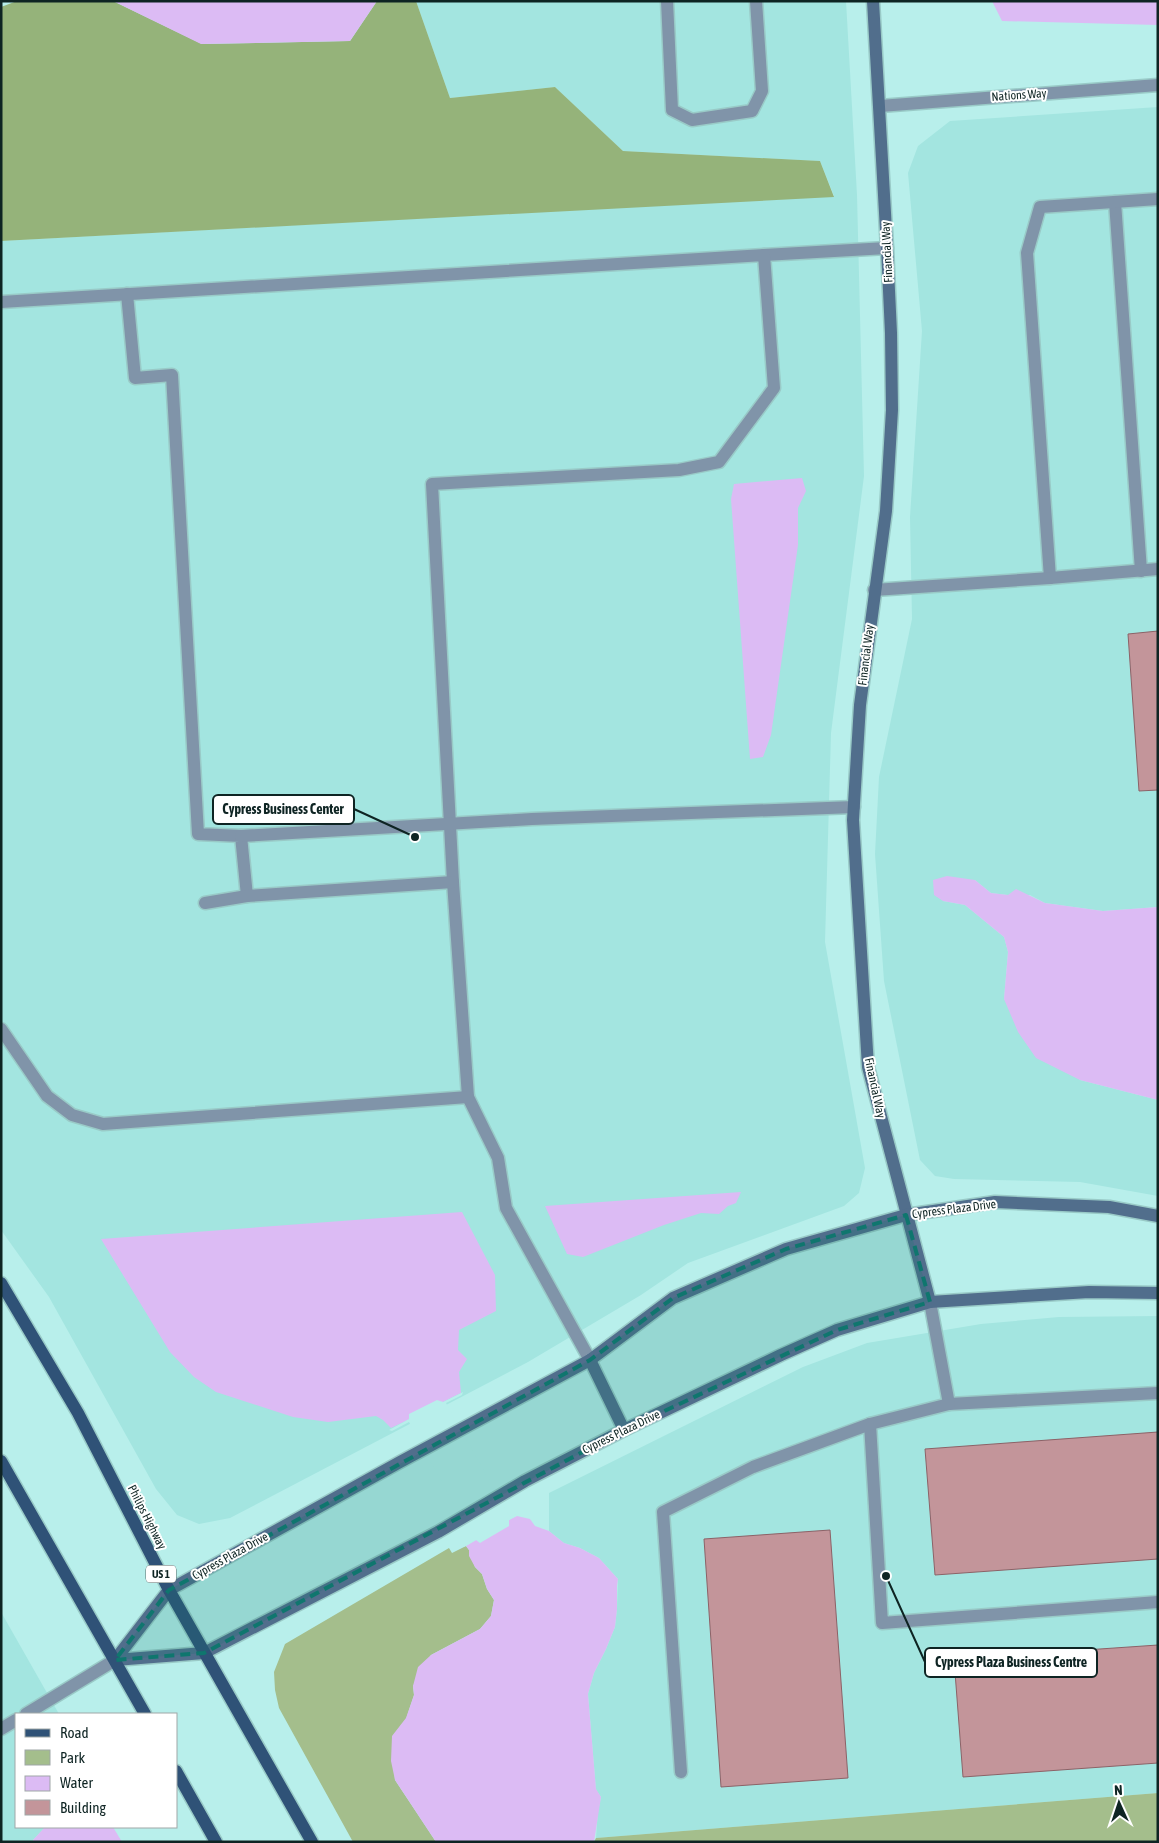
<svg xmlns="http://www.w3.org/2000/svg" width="1159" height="1843" viewBox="0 0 1159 1843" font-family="'Asap Condensed',sans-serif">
  <rect width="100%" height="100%" fill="#b8efeb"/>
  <g fill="#a3e5e0">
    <path d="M416 1H846L857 195 864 476 831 733 825 942 865 1168 859 1193 844 1206 688 1263 641 1295 528 1362 230 1518 199 1524 177 1515 156 1489 49 1297 1 1230V241L834 196 820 161 623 151 555 87 450 98Z"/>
    <path d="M1158 107V907L1103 911 1045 903 1030 895H1008L991 893 975 880 943 901 965 905 1004 937 1008 952 1004 999 1080 1080 1158 1100V1196L1080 1182 954 1179 935 1176 920 1160 884 981 875 854 879 777 912 619 910 517 922 331 908 173 918 146 950 121Z"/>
    <path d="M1158 1316V1793L596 1838 598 1811 601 1797 596 1790 588 1694 594 1673 606 1649 615 1627 617 1609 618 1579 599 1558 580 1548 564 1543 549 1531V1493L803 1367 867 1343 981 1324 1059 1317Z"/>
    <path d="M1 1612 59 1714H16V1827H45L33 1840 34 1842H1Z"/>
  </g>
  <g fill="#a4be8c">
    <path d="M466 1546 469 1550 475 1567 482 1574 487 1589 494 1600 491 1616 480 1629 431 1655 413 1686 414 1695 406 1719 392 1737 395 1780 436 1842H353L279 1708 275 1690 274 1672 285 1644 449 1548 452 1553Z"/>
    <path d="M1158 1793V1842H594L596 1838Z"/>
  </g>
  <path fill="#95b37a" d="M17 1H113L202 44 350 41 377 1H416L450 98 555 87 623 151 820 161 834 197 1 241V7Z"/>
  <g fill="#dcbbf4">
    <path d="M113 1H377L350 41 201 44Z"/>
    <path d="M992 1H1158V25L1002 21Z"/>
    <path d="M802 478 806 491 798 508V545L771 735 763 757 750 759 731 499 734 484Z"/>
    <path d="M947 876 975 880 991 893 1008 895 1016 889 1045 903 1103 911 1158 907V1100L1080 1080 1036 1058 1018 1032 1004 999 1008 952 1004 937 965 905 943 901 934 895 933 880Z"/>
    <path d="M741 1192 736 1203 728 1206 719 1214 701 1213 664 1225 583 1257 567 1254 545 1206Z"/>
    <path d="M462 1212 495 1275 496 1311 459 1330 458 1350 467 1359 459 1372 461 1393 443 1402 509 1520 517 1516 530 1519 535 1526 549 1531 564 1543 580 1548 599 1558 618 1579 617 1586V1609L615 1627 606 1649 594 1673 588 1694 596 1789 601 1797 594 1842H436L395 1780 391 1761 392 1736 406 1718 414 1695 413 1686 418 1667 431 1655 480 1629 491 1616 494 1600 487 1589 482 1574 475 1567 469 1556V1550L466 1546 476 1540 410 1419 391 1428 383 1420 376 1416 328 1422 293 1417 216 1392 194 1377 170 1352 101 1239Z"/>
    <path d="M45 1827H113L122 1842H34L33 1840Z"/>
  </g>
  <path fill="#b8efeb" d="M463 1392 462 1395 446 1403 510 1517 516 1514H520L509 1520V1526L480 1543 476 1540 464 1547 465 1545 473 1539 409 1422 392 1431 389 1430 409 1419V1414L437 1400 443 1402Z"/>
  <g fill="#c3959a" stroke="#8c6267">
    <path d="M1158 631V790L1139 791 1128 634Z"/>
    <path d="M1158 1432V1559L935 1575 925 1449Z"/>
    <path d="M830 1530 848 1778 721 1787 704 1539Z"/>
    <path d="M1158 1645V1763L963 1777 954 1659Z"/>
  </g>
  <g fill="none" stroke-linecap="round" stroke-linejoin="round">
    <defs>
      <g id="lane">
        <path d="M667 1 672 110 692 120 752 111 762 91 756 1"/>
        <path d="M1115 202 1141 571"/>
        <path d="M764 255 887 248"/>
        <path d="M127 294 135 378 172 375 198 834 241 836 247 896"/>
        <path d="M1 302 764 255 774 388 719 462 679 470 432 484 453 882 468 1097 498 1158 506 1208 590 1360"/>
        <path d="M1050 578 1027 253 1040 207 1158 199"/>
        <path d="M874 590 1050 578 1158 569"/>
        <path d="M241 836 532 819 854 807"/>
        <path d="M205 903 247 896 453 882"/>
        <path d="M1 1029 47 1096 72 1115 103 1124 468 1097"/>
        <path d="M949 1404 1158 1393"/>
        <path d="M870 1424 882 1623 1158 1602"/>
        <path d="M26 1714 115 1660"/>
        <path d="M1 1729 16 1720"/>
        <path d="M681 1772 663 1512 753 1467 870 1424 949 1404 930 1302"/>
      </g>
      <path id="street" d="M880 106 1158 85"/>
      <g id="secondary">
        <path d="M873 1 887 248 891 333 892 410 886 511 860 705 853 820 868 1067 930 1302"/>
        <path d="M590 1360 624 1430"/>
        <path d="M115 1660 169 1590 400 1462 590 1360 673 1298 786 1249 906 1215 995 1202 1109 1207 1158 1216"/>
        <path d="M115 1660 204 1653 438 1532 525 1481 624 1430 781 1355 837 1330 930 1302 1089 1292 1158 1293"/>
      </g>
      <g id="primary">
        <path d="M1 1283 78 1413 169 1590 312 1842"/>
        <path d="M1 1461 145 1714"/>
        <path d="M176 1771 216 1842"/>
      </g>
    </defs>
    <use href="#lane" stroke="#99cac7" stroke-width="15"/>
    <use href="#street" stroke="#99cac7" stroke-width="15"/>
    <use href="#secondary" stroke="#99cac7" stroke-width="15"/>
    <use href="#primary" stroke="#99cac7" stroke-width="15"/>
    <use href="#lane" stroke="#8094a9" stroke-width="12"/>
    <use href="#street" stroke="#8094a9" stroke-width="12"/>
    <use href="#secondary" stroke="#516e8c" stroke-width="12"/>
    <use href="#primary" stroke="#2f5277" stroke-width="12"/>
  </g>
  <path fill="#0f766e" fill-opacity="0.2" stroke="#0f766e" stroke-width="4" stroke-dasharray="10 6" stroke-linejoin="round" d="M906 1215 930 1302 837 1330 624 1430 204 1653 115 1660 169 1590 590 1360 673 1298 786 1249Z"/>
  <g text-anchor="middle" stroke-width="4" stroke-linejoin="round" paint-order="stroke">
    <rect fill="#fff" stroke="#566665" stroke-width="1" x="146" y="1565.5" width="30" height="17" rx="4"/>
    <g font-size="11" font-weight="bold" fill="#0e2423">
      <text x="161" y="1578">US 1</text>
    </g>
    <g font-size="12" fill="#0e2423" stroke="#fff">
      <text transform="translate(1019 95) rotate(-4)" y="4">Nations Way</text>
      <text transform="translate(887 252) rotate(-93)" y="4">Financial Way</text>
      <text transform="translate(866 655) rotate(-83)" y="4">Financial Way</text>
      <text transform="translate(875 1088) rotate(78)" y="4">Financial Way</text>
      <text transform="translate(954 1209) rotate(-7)" y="4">Cypress Plaza Drive</text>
      <text transform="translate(621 1432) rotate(-26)" y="4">Cypress Plaza Drive</text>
      <text transform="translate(147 1517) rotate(63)" y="4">Philips Highway</text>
      <text transform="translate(230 1556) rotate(-29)" y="4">Cypress Plaza Drive</text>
    </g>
  </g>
  <path fill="none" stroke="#0e2423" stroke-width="2" d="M415 837L354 809M886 1576L925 1662"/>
  <g fill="#0e2423" stroke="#fff" stroke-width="2">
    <circle cx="415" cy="837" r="5"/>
    <circle cx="886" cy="1576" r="5"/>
  </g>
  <g fill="#fff" stroke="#0e2423" stroke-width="2">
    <rect x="213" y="795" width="141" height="29" rx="5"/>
    <rect x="925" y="1648" width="172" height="29" rx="5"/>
  </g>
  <g font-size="14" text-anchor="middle" font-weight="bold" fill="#0e2423">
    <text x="283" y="814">Cypress Business Center</text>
    <text x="1011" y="1667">Cypress Plaza Business Centre</text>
  </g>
  <rect width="1159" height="1843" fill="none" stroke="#0e2423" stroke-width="5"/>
  <rect x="15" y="1713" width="162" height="115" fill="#ffffff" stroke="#9fa7a7"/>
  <rect x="25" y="1729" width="25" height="8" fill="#2f5277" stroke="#9fa7a7"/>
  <text x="60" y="1738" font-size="15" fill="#0e2423">Road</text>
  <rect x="25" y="1750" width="25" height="15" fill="#a4be8c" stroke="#9fa7a7"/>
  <text x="60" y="1763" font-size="15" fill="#0e2423">Park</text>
  <rect x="25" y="1776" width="25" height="15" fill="#dcbbf4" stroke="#9fa7a7"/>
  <text x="60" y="1788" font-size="15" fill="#0e2423">Water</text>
  <rect x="25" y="1800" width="25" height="15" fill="#c3959a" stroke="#9fa7a7"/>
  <text x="60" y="1813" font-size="15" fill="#0e2423">Building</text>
  <g transform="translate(1119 1803) rotate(357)" stroke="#ffffff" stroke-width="4" paint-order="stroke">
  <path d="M0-4L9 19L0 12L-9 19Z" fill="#0e2423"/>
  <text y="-8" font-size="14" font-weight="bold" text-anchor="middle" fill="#0e2423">N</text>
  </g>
</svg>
